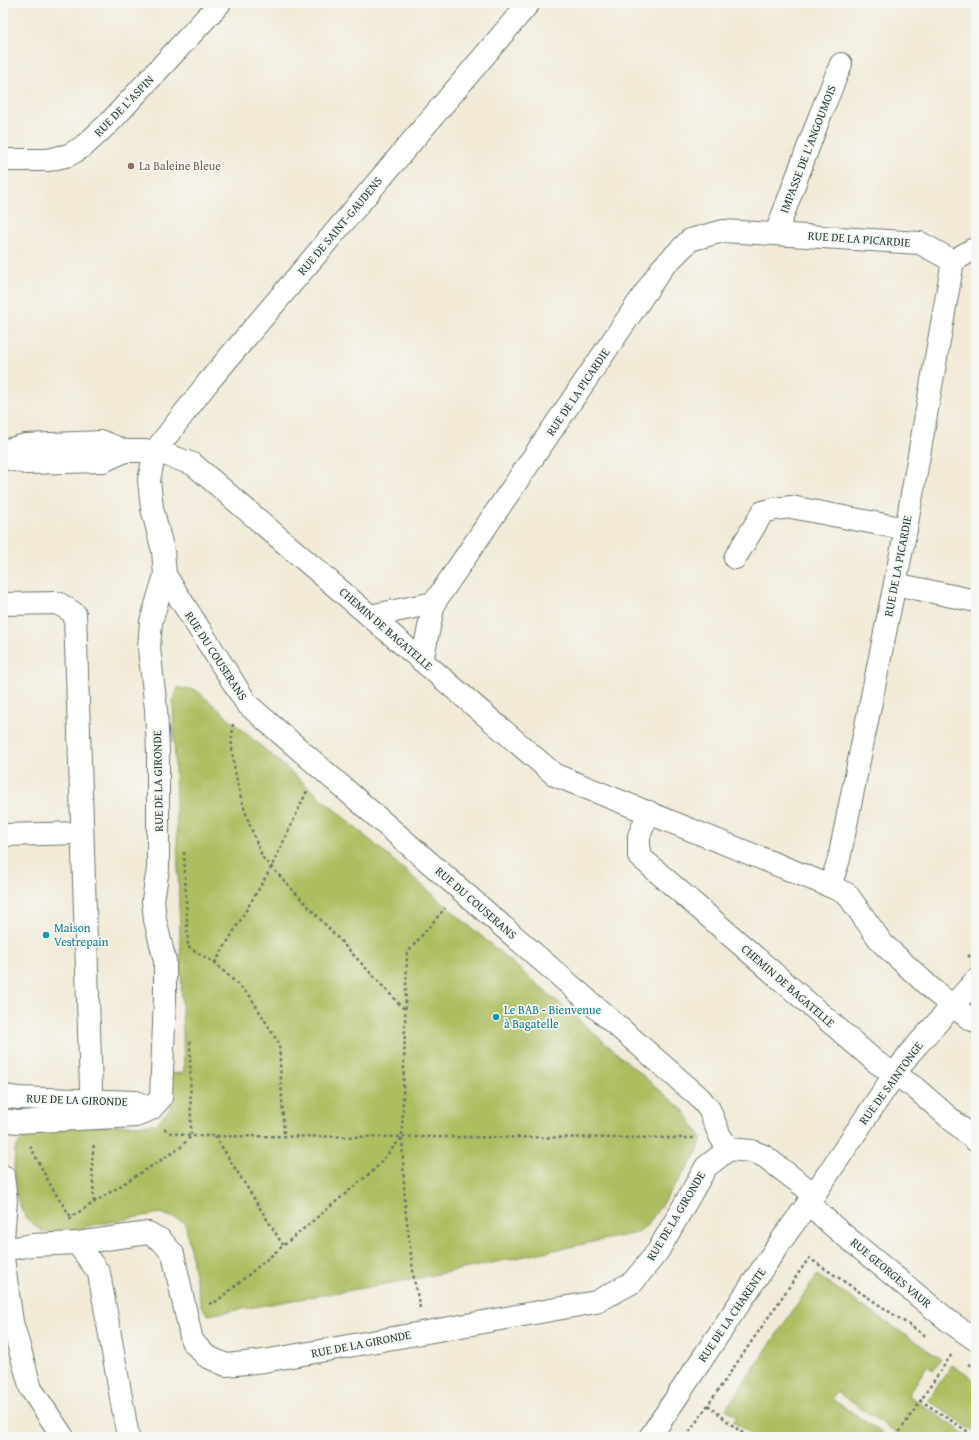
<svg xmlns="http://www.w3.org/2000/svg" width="979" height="1440" viewBox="0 0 979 1440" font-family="'Gentium Book Plus',serif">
  <rect width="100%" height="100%" fill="#f6f6f2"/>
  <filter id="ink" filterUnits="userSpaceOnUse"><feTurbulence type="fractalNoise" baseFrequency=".025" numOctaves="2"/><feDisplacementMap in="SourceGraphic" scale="8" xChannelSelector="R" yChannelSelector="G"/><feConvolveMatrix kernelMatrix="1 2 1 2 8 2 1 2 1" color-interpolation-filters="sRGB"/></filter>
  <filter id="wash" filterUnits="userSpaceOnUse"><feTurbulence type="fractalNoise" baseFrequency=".012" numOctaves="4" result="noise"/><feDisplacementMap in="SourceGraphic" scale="16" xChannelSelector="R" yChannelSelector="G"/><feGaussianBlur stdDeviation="0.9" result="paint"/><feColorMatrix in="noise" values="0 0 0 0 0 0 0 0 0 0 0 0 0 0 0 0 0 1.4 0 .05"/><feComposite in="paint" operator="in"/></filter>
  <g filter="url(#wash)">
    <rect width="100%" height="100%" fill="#f2ead7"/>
    <g fill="#adbe61" stroke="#667e4a">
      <path d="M178 688 196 690 684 1111 702 1138 695 1157 648 1224 637 1233 414 1279 208 1315 201 1306 185 1222 160 1213 83 1227 84 1234 65 1236 42 1231 25 1217 13 1188 15 1149 30 1128 156 1124 171 1107 170 1074 184 1073 173 702Z"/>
      <path d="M817 1275 941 1359 933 1370 927 1366 908 1395 970 1437H903L837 1392 832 1399 888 1437H755L733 1422 737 1417 726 1409Z"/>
      <path d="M952 1365 976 1381V1433L928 1400Z"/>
    </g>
  </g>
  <g filter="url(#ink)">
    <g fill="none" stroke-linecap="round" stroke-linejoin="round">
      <defs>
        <g id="minor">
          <path d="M3 160H48L69 155 84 146 111 121 220 3"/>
          <path d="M776 233 821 113 841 64"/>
          <path d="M953 261 972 250 976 249"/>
          <path d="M3 451 25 445 103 442 125 451H155L193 464 555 775 830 886 847 894 882 943 935 992 970 1019 976 1021"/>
          <path d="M3 457 26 463 103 461 125 451"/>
          <path d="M735 558 763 512 775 509 791 507 906 529"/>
          <path d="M165 575 247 704 699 1097 709 1109 720 1136 729 1149 751 1151 764 1156 814 1194"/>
          <path d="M895 584 976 601"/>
          <path d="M3 604 58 603 75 614 92 1118"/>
          <path d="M370 616 434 603"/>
          <path d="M422 661 434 603 662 268 690 240 723 231 920 243 953 261 906 529 839 859 830 886"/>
          <path d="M649 812 639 836V856L876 1062 914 1087 976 1141"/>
          <path d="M3 835 82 833"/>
          <path d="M3 1096 18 1098 136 1102 151 1109 136 1116 18 1122 3 1120"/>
          <path d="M151 1109 161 1098 165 999V961L155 920 153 900 158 869V752L156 709 149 648 151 622 165 575 163 551 152 508 149 480 155 451 209 381 529 3"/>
          <path d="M3 1176 6 1200 3 1239"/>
          <path d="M807 1205 817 1211 833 1226 950 1322 976 1340"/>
          <path d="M77 1243 99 1273 128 1437"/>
          <path d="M3 1250 32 1245 77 1243 148 1233 161 1240 173 1254 192 1341 206 1356 226 1365 264 1361 596 1302 633 1282 658 1251 706 1167 729 1149"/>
          <path d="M3 1258 12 1322 31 1389 63 1437"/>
          <path d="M650 1437 781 1241 807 1205 895 1074 909 1054 976 980"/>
        </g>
      </defs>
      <use href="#minor" stroke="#697a6d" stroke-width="24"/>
      <g stroke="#697a6d" stroke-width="2.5" stroke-dasharray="3 3" stroke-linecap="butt">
        <path d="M233 724C233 732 231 740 232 748 235 786 248 823 263 858L405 1010"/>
        <path d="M184 852 188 945"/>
        <path d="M188 947 215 963 250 996 279 1044 284 1136"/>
        <path d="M968 957 976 949"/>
        <path d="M215 963 271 868 308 789"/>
        <path d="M164 1129 171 1133 191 1136 695 1138"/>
        <path d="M215 1136 283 1245"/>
        <path d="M30 1146 52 1188 71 1217"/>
        <path d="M94 1202 92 1162 94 1143"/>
        <path d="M70 1220 71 1217 180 1148 191 1136 190 1040"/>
        <path d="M209 1304 217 1301 375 1169 402 1137"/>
        <path d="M420 1308 414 1279 405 1206 402 1137 407 953 445 908"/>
        <path d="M968 1364 976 1369"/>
        <path d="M920 1400 976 1437"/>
        <path d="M708 1405 732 1425 748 1437"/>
        <path d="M686 1437 809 1258 927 1337"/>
        <path d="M896 1437 952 1354"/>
      </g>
      <use href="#minor" stroke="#fff" stroke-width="22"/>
    </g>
  </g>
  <circle fill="#8d6e63" stroke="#f6f6f2" stroke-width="1.5" cx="131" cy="166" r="4"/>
  <g fill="#0f9aa8" stroke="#f6f6f2" stroke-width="1.5">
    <circle cx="46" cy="935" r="4"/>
    <circle cx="496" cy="1017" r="4"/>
  </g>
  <g text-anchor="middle" stroke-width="3.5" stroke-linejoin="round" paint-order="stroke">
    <g font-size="12" fill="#1f3d34" stroke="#f6f6f2">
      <text transform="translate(124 106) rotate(-46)" y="4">RUE DE L'ASPIN</text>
      <text transform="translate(808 149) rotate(-69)" y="4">IMPASSE DE L'ANGOUMOIS</text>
      <text transform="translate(340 226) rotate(-50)" y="4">RUE DE SAINT-GAUDENS</text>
      <text transform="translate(859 239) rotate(4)" y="4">RUE DE LA PICARDIE</text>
      <text transform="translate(578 392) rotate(-56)" y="4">RUE DE LA PICARDIE</text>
      <text transform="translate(898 566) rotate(-79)" y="4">RUE DE LA PICARDIE</text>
      <text transform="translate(386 629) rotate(41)" y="4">CHEMIN DE BAGATELLE</text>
      <text transform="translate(216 656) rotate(57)" y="4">RUE DU COUSERANS</text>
      <text transform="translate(158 781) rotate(-91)" y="4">RUE DE LA GIRONDE</text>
      <text transform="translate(476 903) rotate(41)" y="4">RUE DU COUSERANS</text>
      <text transform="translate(788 986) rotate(41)" y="4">CHEMIN DE BAGATELLE</text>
      <text transform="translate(891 1083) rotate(-54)" y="4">RUE DE SAINTONGE</text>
      <text transform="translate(77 1100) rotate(2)" y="4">RUE DE LA GIRONDE</text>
      <text transform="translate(676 1216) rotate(-59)" y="4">RUE DE LA GIRONDE</text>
      <text transform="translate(891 1273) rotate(40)" y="4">RUE GEORGES VAUR</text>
      <text transform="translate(732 1315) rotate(-56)" y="4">RUE DE LA CHARENTE</text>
      <text transform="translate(361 1344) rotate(-11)" y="4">RUE DE LA GIRONDE</text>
    </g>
    <g font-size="12" fill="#785e54" stroke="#f6f6f2" text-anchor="start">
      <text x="139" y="170">La Baleine Bleue</text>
    </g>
    <g font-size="12" fill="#0d838f" stroke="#f6f6f2" text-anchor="start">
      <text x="54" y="932">Maison<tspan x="54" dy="14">Vestrepain</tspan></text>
      <text x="504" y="1014">Le BAB - Bienvenue<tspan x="504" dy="14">à Bagatelle</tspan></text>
    </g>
  </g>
  <rect width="979" height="1440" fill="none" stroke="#f6f6f2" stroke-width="16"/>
</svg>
